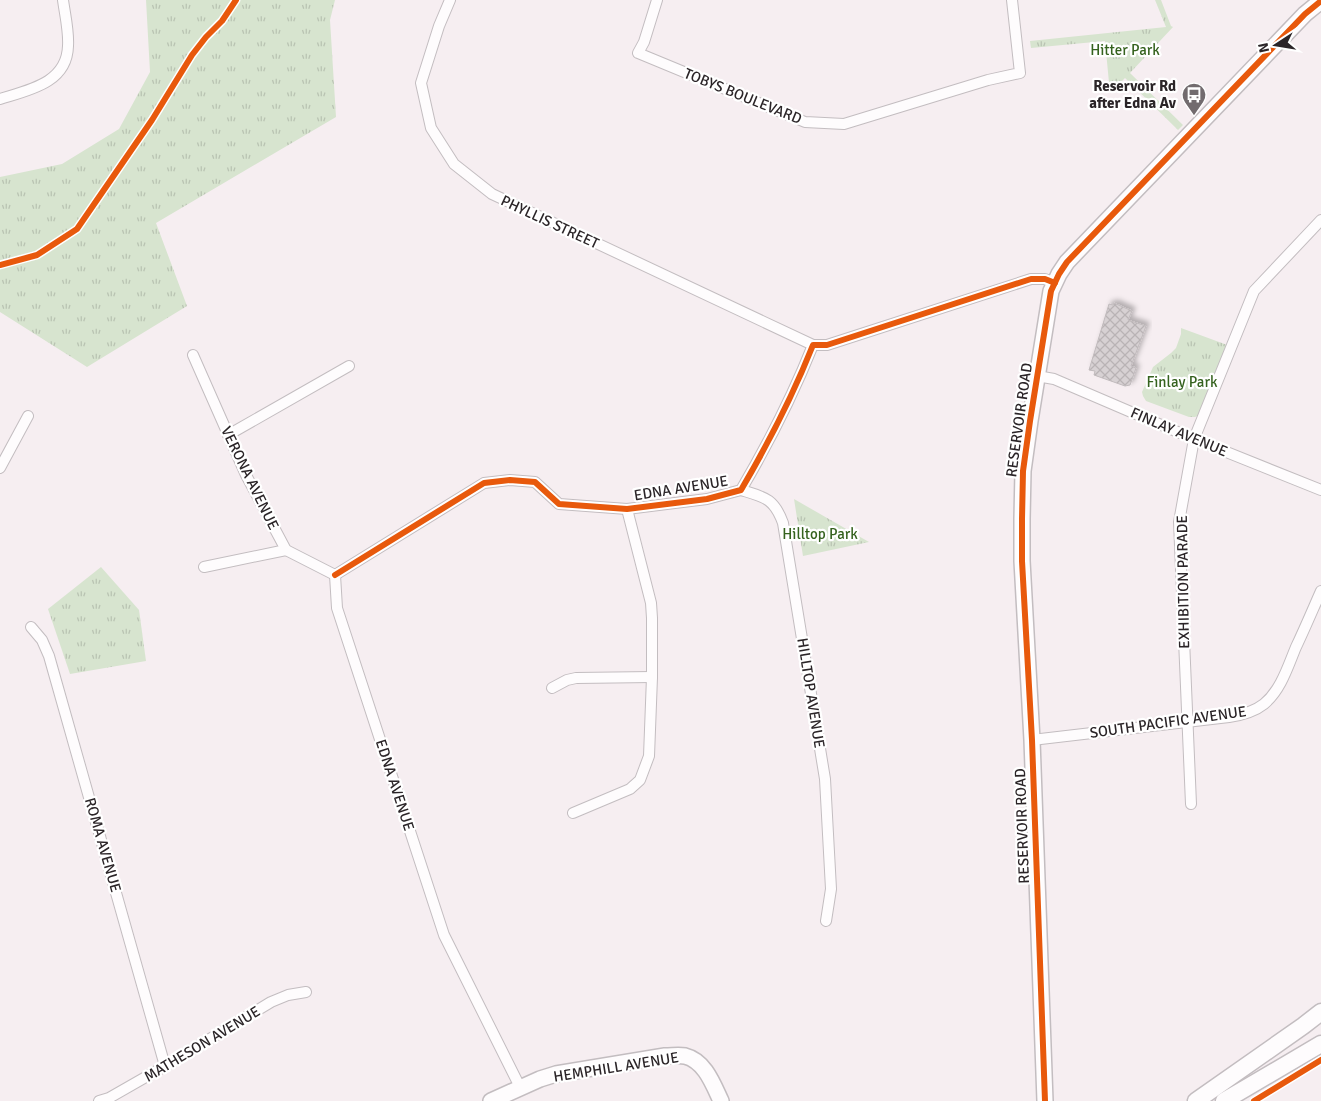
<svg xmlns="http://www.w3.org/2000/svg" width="1321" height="1101" viewBox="0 0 1321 1101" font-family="Signika,sans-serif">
  <defs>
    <pattern id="grass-tufts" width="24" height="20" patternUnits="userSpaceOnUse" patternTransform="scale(1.25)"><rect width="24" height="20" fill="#d7e4cf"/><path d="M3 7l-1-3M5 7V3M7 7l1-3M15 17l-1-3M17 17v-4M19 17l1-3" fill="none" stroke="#b9c3b2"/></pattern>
    <pattern id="building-cross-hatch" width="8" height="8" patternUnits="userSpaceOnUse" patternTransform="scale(1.25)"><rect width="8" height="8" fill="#d7d1d3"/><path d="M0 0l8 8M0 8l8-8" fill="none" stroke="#b9b3b5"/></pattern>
    <filter id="shadow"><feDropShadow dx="3.5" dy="-3.5" stdDeviation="2.5" flood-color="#0004"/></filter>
  </defs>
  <rect width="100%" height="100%" fill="#f6eef1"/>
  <g fill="url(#grass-tufts)">
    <path d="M146 0H335L330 20 336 117 156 223 187 306 87 367 0 312V177L62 164 119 129 150 72Z"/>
    <path d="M1155 0H1161L1171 26 1173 27 1130 73 1183 125 1178 130 1125 78 1110 93 1105 41 1031 48 1030 41 1166 27Z"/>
    <path d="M1181 328 1230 346 1200 415 1195 417H1189L1146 401 1143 396 1142 392 1153 367 1171 353 1176 348 1181 334Z"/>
    <path d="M794 499 869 542 803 556Z"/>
    <path d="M101 567 139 610 146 661 70 674 48 609Z"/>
  </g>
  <path fill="url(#building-cross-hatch)" stroke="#c1bbbd" filter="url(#shadow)" d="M1114 303 1132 311 1128 320 1146 326 1131 366 1136 368 1130 385 1125 386 1094 375 1095 371 1089 370 1109 304 1113 305Z"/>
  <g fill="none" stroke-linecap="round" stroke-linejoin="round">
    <defs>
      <g id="street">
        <path d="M450 0 439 26 421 83 431 128 454 164 492 194 813 345"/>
        <path d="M657 0 644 42 638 53 805 122 844 124 988 80 1020 73 1012 0"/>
        <path d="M0 99C29 90 67 83 68 46 69 31 65 15 63 0"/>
        <path d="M193 355 246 475 286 550 335 575"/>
        <path d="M1037 376 1054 379 1194 439 1321 490"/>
        <path d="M228 435 349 366"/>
        <path d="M0 468 28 416"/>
        <path d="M741 490C764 497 774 498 783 523L825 779 831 889 826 921"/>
        <path d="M204 567 286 550"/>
        <path d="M335 575 484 483 510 480 535 482 559 504 627 509 707 499 741 490C768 444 793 395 813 345H827L1031 279H1045L1055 283"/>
        <path d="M335 575 337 608 444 935 520 1087"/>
        <path d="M31 627 42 640 49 656 165 1066"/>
        <path d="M552 688 567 680 576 678 652 677"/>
        <path d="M1032 740 1229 717C1242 715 1254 712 1264 704 1281 690 1288 666 1296 647 1305 628 1313 609 1321 591"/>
        <path d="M1191 804 1179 522 1194 439 1254 291 1321 220"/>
        <path d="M573 813 630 789 640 780 649 756 652 677V618L651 603 627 509"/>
        <path d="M99 1101 109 1098 165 1066 271 1002 288 995 306 992"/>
      </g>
      <g id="secondary">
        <path d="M491 1101 540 1079 556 1074 665 1056C672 1056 679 1055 685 1056 705 1061 713 1084 721 1101"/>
        <path d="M1045 1101 1032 740 1022 561V519L1023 471 1030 421 1051 291 1059 274 1067 262 1305 14 1321 1"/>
      </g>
      <g id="primary">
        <path d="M1196 1101 1303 1026 1321 1012"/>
        <path d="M1224 1101 1321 1044"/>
      </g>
    </defs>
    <use href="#street" stroke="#c3bdc0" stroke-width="12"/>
    <use href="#secondary" stroke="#c3bdc0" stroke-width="18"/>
    <use href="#primary" stroke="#c3bdc0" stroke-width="19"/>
    <use href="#street" stroke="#fefcfd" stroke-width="10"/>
    <use href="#secondary" stroke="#fefcfd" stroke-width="15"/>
    <use href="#primary" stroke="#fefcfd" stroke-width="16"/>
    <defs>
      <g id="cycleway">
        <path d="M0 265 37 255 77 229 152 120 192 55 206 37 222 21 236 0"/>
        <path d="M335 575 484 483 510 480 535 482 559 504 627 509 707 499 741 490C768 444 793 395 813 345H827L1031 279H1045L1055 283"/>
        <path d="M1045 1101 1032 740 1022 561V519L1023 471 1030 421 1051 291 1059 274 1067 262 1305 14 1321 1"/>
        <path d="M1254 1101 1321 1060"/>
      </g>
    </defs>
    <use href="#cycleway" stroke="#fff" stroke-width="9"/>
    <use href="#cycleway" stroke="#e8590c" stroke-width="6"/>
  </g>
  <defs>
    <symbol id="bus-pin" viewBox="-11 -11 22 30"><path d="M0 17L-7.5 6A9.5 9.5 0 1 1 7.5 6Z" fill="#726b6e" stroke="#fff"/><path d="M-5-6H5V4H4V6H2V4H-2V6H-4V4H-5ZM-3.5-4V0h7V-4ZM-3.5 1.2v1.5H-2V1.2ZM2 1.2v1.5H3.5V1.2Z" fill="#fff"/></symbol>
  </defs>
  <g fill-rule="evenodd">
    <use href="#bus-pin" x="1180" y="81" width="28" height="38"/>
  </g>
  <g text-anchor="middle" stroke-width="4.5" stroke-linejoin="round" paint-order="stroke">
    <g font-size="15" fill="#35621e" stroke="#fff">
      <text x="1125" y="55">Hitter Park</text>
      <text x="1182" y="387">Finlay Park</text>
      <text x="820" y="539">Hilltop Park</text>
    </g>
    <g font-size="15" font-weight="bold" fill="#2b2528" stroke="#fff" text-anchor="end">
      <text x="1176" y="91">Reservoir Rd<tspan x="1176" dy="17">after Edna Av</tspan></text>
    </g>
    <g font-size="15" fill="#2b2528" stroke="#fff">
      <text transform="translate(743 96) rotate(22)" y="5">TOBYS BOULEVARD</text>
      <text transform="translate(550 222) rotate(25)" y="5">PHYLLIS STREET</text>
      <text transform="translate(1019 420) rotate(-82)" y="5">RESERVOIR ROAD</text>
      <text transform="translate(1179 432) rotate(23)" y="5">FINLAY AVENUE</text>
      <text transform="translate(250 478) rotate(64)" y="5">VERONA AVENUE</text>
      <text transform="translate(681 488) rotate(-9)" y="5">EDNA AVENUE</text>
      <text transform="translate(1183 582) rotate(-91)" y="5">EXHIBITION PARADE</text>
      <text transform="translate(811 693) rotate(81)" y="5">HILLTOP AVENUE</text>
      <text transform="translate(1168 722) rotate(-8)" y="5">SOUTH PACIFIC AVENUE</text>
      <text transform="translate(395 785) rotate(72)" y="5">EDNA AVENUE</text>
      <text transform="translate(1022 826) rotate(-92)" y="5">RESERVOIR ROAD</text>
      <text transform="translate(103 845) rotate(74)" y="5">ROMA AVENUE</text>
      <text transform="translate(202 1044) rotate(-31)" y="5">MATHESON AVENUE</text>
      <text transform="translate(616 1067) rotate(-9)" y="5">HEMPHILL AVENUE</text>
    </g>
  </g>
  <g transform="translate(1276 45) rotate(258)" stroke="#ffffff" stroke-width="4" paint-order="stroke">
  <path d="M0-4L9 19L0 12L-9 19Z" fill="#2b2528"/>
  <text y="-8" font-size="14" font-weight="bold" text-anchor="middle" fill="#2b2528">N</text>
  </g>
</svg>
